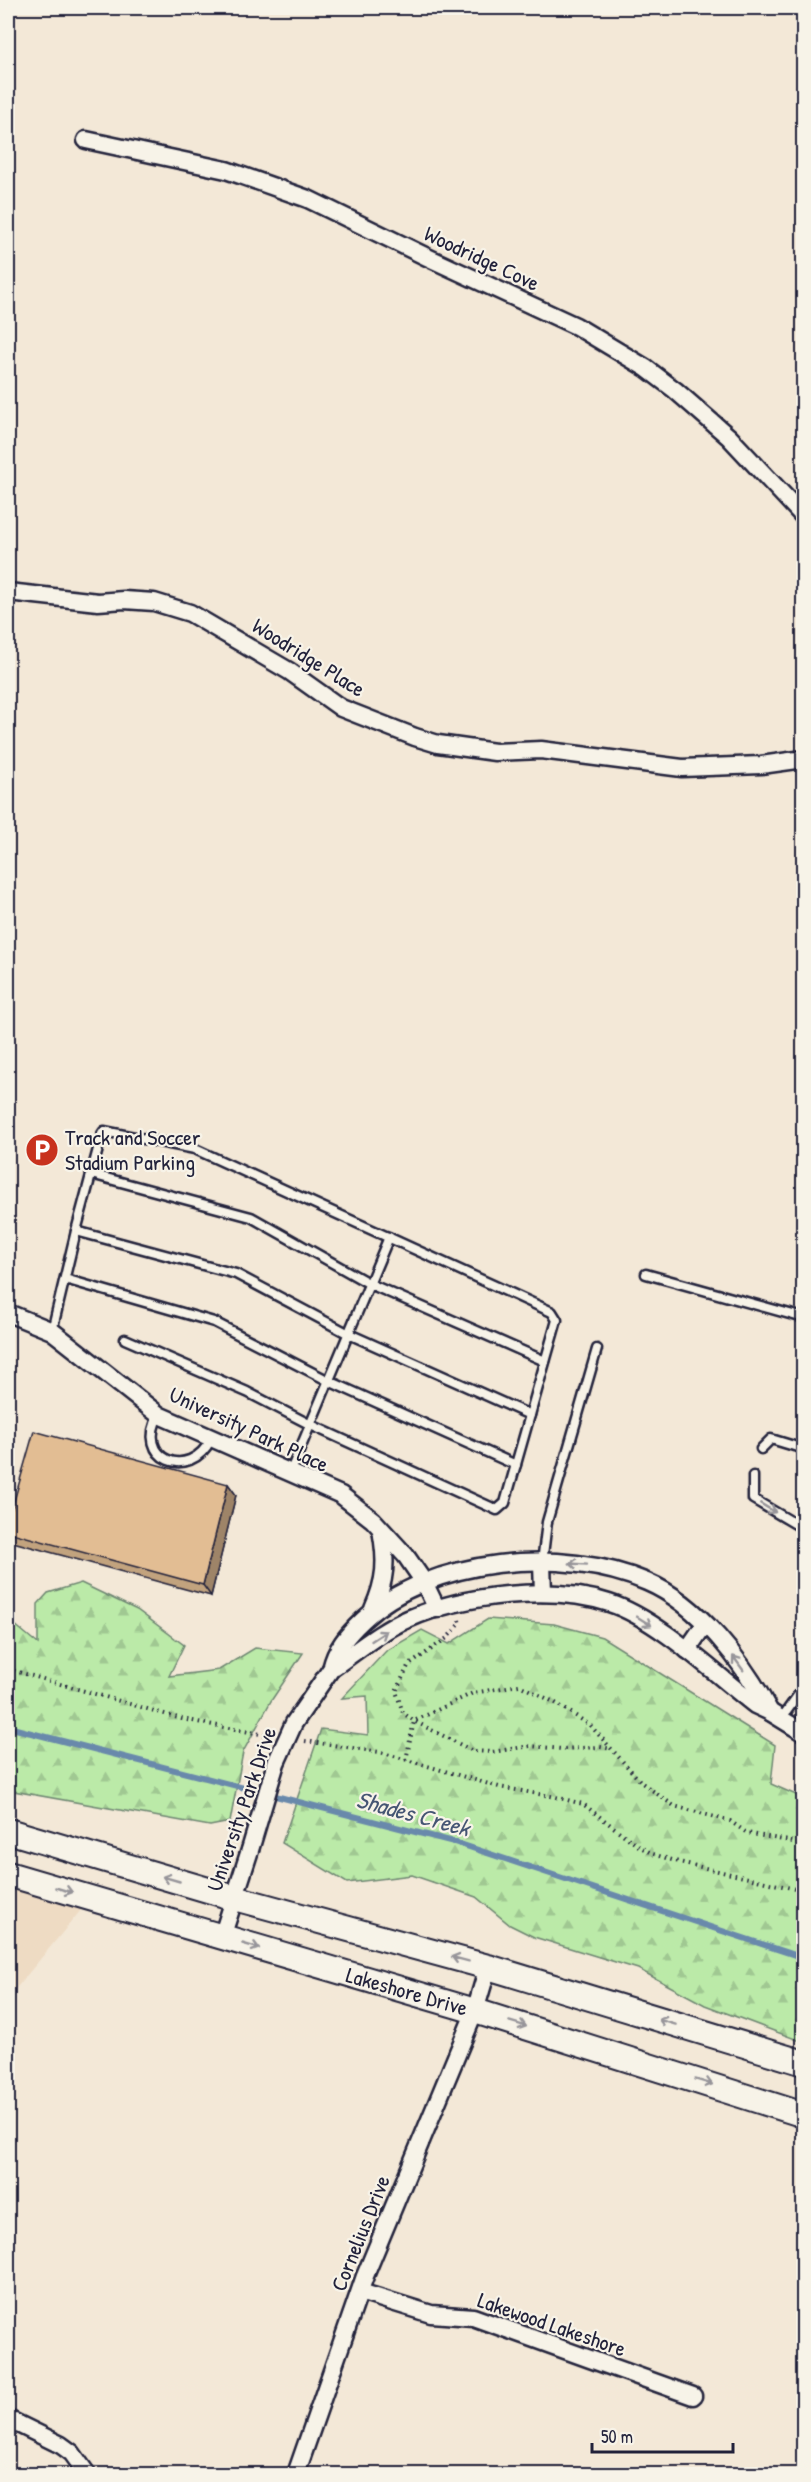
<svg xmlns="http://www.w3.org/2000/svg" width="811" height="2482" viewBox="0 0 811 2482" font-family="'Patrick Hand',sans-serif">
  <defs>
    <pattern id="forest-firs" width="22" height="20" patternUnits="userSpaceOnUse" patternTransform="scale(1.5)"><rect width="22" height="20" fill="#bbeaa8"/><path d="M5 1l3.5 6h-7zM16 11l3.5 6h-7z" fill="#a0c892"/></pattern>
  </defs>
  <rect width="100%" height="100%" fill="#f3e8d7"/>
  <filter id="ink" filterUnits="userSpaceOnUse"><feTurbulence type="fractalNoise" baseFrequency=".0167" numOctaves="2"/><feDisplacementMap in="SourceGraphic" scale="12" xChannelSelector="R" yChannelSelector="G"/><feConvolveMatrix kernelMatrix="1 2 1 2 8 2 1 2 1" color-interpolation-filters="sRGB"/></filter>
  <g filter="url(#ink)">
    <path fill="#eedbc3" d="M8 1874 91 1898 8 1998Z"/>
    <g fill="url(#forest-firs)" stroke="#6e8672" stroke-width="1.5">
      <path d="M81 1583 137 1610 184 1645 169 1676 219 1670 255 1648 303 1653 271 1701 243 1752 230 1822 210 1826 8 1790V1619L38 1644V1604L48 1593Z"/>
      <path d="M488 1619 554 1624 602 1637 775 1745 771 1784 803 1798V2042L705 2005 638 1969 534 1937 510 1925 476 1897 412 1875 347 1883 282 1843 321 1729 368 1735 367 1696 342 1698 386 1651 422 1630 449 1644Z"/>
    </g>
    <g fill="none" stroke-linecap="round" stroke-linejoin="round">
      <path stroke="#6989ab" stroke-width="6" d="M8 1727 454 1842 804 1958"/>
      <defs>
        <g id="lane">
          <path d="M91 1174 251 1217 370 1284 545 1361"/>
          <path d="M76 1231 236 1274 349 1334 530 1415"/>
          <path d="M646 1274 804 1318"/>
          <path d="M65 1279 214 1322 329 1381 516 1465"/>
          <path d="M52 1331 76 1231 102 1134 104 1131 195 1149 552 1312 557 1320 505 1503 497 1510 311 1425 247 1392 125 1339"/>
          <path d="M159 1415C134 1458 189 1483 211 1439"/>
          <path d="M761 1449 771 1439 804 1449"/>
          <path d="M290 1473 389 1237"/>
          <path d="M753 1476V1499L804 1529"/>
          <path d="M542 1563 547 1522 597 1349"/>
          <path d="M781 1719 804 1687"/>
        </g>
        <g id="street">
          <path d="M86 140 226 170 308 199 427 257 576 326 646 368 675 390 729 437 804 517"/>
          <path d="M8 592 98 602 124 600 154 602 190 613 289 671 341 708 415 737 438 744 495 752 541 750 682 768 761 765 804 759"/>
          <path d="M8 1313 52 1331 159 1415 341 1495 373 1520 406 1556 424 1582 437 1609"/>
          <path d="M542 1563 543 1593"/>
          <path d="M373 1609C386 1580 387 1561 381 1530"/>
          <path d="M687 1650 705 1624"/>
          <path d="M331 1669C336 1648 347 1635 363 1620 430 1557 564 1546 647 1582 699 1604 744 1663 770 1712"/>
          <path d="M331 1669C356 1652 380 1631 408 1619 463 1595 551 1584 609 1603 657 1618 715 1674 755 1705L770 1712 804 1733"/>
          <path d="M222 1937 250 1850"/>
          <path d="M360 2292 431 2314 473 2317 693 2396"/>
          <path d="M8 2419 61 2445 72 2453 87 2474"/>
          <path d="M296 2474 365 2276 475 2011 488 1967"/>
        </g>
        <g id="secondary">
          <path d="M8 1831 235 1898 488 1967 804 2063"/>
          <path d="M8 1874 475 2011 804 2115"/>
        </g>
      </defs>
      <use href="#lane" stroke="#22223b" stroke-width="13"/>
      <use href="#street" stroke="#22223b" stroke-width="21"/>
      <use href="#secondary" stroke="#22223b" stroke-width="28"/>
      <g stroke="#22223b" stroke-width="4" stroke-dasharray="1.5 4.5" stroke-linecap="butt">
        <path d="M459 1620 460 1624 447 1638 408 1666 396 1691 403 1713 414 1721 473 1693 519 1685 554 1702 590 1725 642 1783 674 1806 730 1821 747 1833 804 1844"/>
        <path d="M8 1669 182 1719 271 1736"/>
        <path d="M305 1741 380 1752 499 1787 556 1797 583 1804 637 1845 653 1854 675 1861 804 1891"/>
        <path d="M406 1760 414 1721 473 1751 492 1752 530 1746 562 1749 600 1747 612 1749"/>
      </g>
      <use href="#lane" stroke="#f7f3e8" stroke-width="8"/>
      <use href="#street" stroke="#f7f3e8" stroke-width="16"/>
      <use href="#secondary" stroke="#f7f3e8" stroke-width="24"/>
      <defs>
        <path id="street-bridge" d="M250 1850 276 1763 294 1723 331 1669"/>
      </defs>
      <use href="#street-bridge" stroke="#22223b" stroke-width="21" stroke-linecap="butt"/>
      <use href="#street-bridge" stroke="#f7f3e8" stroke-width="16"/>
    </g>
    <path fill="#c2a37e" stroke="#22223b" stroke-width="1.5" d="M228 1484 236 1495 211 1596 13 1542 8 1535V1522Z"/>
    <path fill="#9e8467" stroke="#22223b" stroke-width="1.5" d="M228 1484 236 1495 211 1596 203 1585Z"/>
    <path fill="#e2bd93" stroke="#22223b" stroke-width="1.5" d="M34 1431 228 1484 203 1585 8 1532V1522Z"/>
    <defs><path id="oneway-shaft" d="M-6 0H5M1.5-3L5.5 0L1.5 3" fill="none" stroke-width="1.6" stroke-linecap="round" stroke-linejoin="round" transform="scale(1.5)"/></defs>
    <g stroke="#97959a">
      <use href="#oneway-shaft" transform="translate(768 1508) rotate(31)"/>
      <use href="#oneway-shaft" transform="translate(578 1564) rotate(-176)"/>
      <use href="#oneway-shaft" transform="translate(644 1621) rotate(32)"/>
      <use href="#oneway-shaft" transform="translate(379 1636) rotate(-33)"/>
      <use href="#oneway-shaft" transform="translate(738 1663) rotate(-126)"/>
      <use href="#oneway-shaft" transform="translate(171 1879) rotate(-164)"/>
      <use href="#oneway-shaft" transform="translate(64 1890) rotate(16)"/>
      <use href="#oneway-shaft" transform="translate(251 1946) rotate(16)"/>
      <use href="#oneway-shaft" transform="translate(460 1959) rotate(-165)"/>
      <use href="#oneway-shaft" transform="translate(667 2022) rotate(-163)"/>
      <use href="#oneway-shaft" transform="translate(518 2024) rotate(17)"/>
      <use href="#oneway-shaft" transform="translate(704 2082) rotate(17)"/>
    </g>
  </g>
  <defs>
    <symbol id="parking-disc" viewBox="-11 -11 22 22"><circle r="9.5" fill="#c8321e" stroke="#f7f3e8"/><path d="M-3.5-5.5H1a3.5 3.5 0 0 1 0 7H-1V5.5H-3.5ZM-1-3.4V-.6H.8a1.4 1.4 0 0 0 0-2.8Z" fill="#fff"/></symbol>
  </defs>
  <g fill-rule="evenodd">
    <use href="#parking-disc" x="23" y="1131" width="38" height="38"/>
  </g>
  <g text-anchor="middle" stroke-width="4.5" stroke-linejoin="round" paint-order="stroke">
    <g font-size="22" fill="#22223b" stroke="#f7f3e8">
      <text transform="translate(482 258) rotate(25)" y="8">Woodridge Cove</text>
      <text transform="translate(309 657) rotate(32)" y="8">Woodridge Place</text>
      <text transform="translate(249 1429) rotate(25)" y="8">University Park Place</text>
      <text transform="translate(241 1809) rotate(-71)" y="8">University Park Drive</text>
      <text transform="translate(407 1991) rotate(16)" y="8">Lakeshore Drive</text>
      <text transform="translate(360 2233) rotate(-68)" y="8">Cornelius Drive</text>
      <text transform="translate(552 2324) rotate(19)" y="8">Lakewood Lakeshore</text>
    </g>
    <g font-size="22" fill="#22223b" stroke="#f7f3e8" text-anchor="start">
      <text x="65" y="1145">Track and Soccer<tspan x="65" dy="25">Stadium Parking</tspan></text>
    </g>
    <g font-size="24" font-style="italic" fill="#455573" stroke="#f7f3e8">
      <text transform="translate(413 1814) rotate(15)" y="8">Shades Creek</text>
    </g>
  </g>
  <rect width="811" height="2482" fill="none" stroke="#f7f3e8" stroke-width="30"/>
  <rect x="15" y="15" width="781" height="2452" fill="none" stroke="#22223b" stroke-width="2" filter="url(#ink)"/>
  <path d="M592 2443v9h141v-9" fill="none" stroke="#22223b" stroke-width="3"/>
  <text x="601" y="2443" font-size="18" fill="#22223b" stroke="#f7f3e8" stroke-width="4.5" paint-order="stroke">50 m</text>
</svg>
